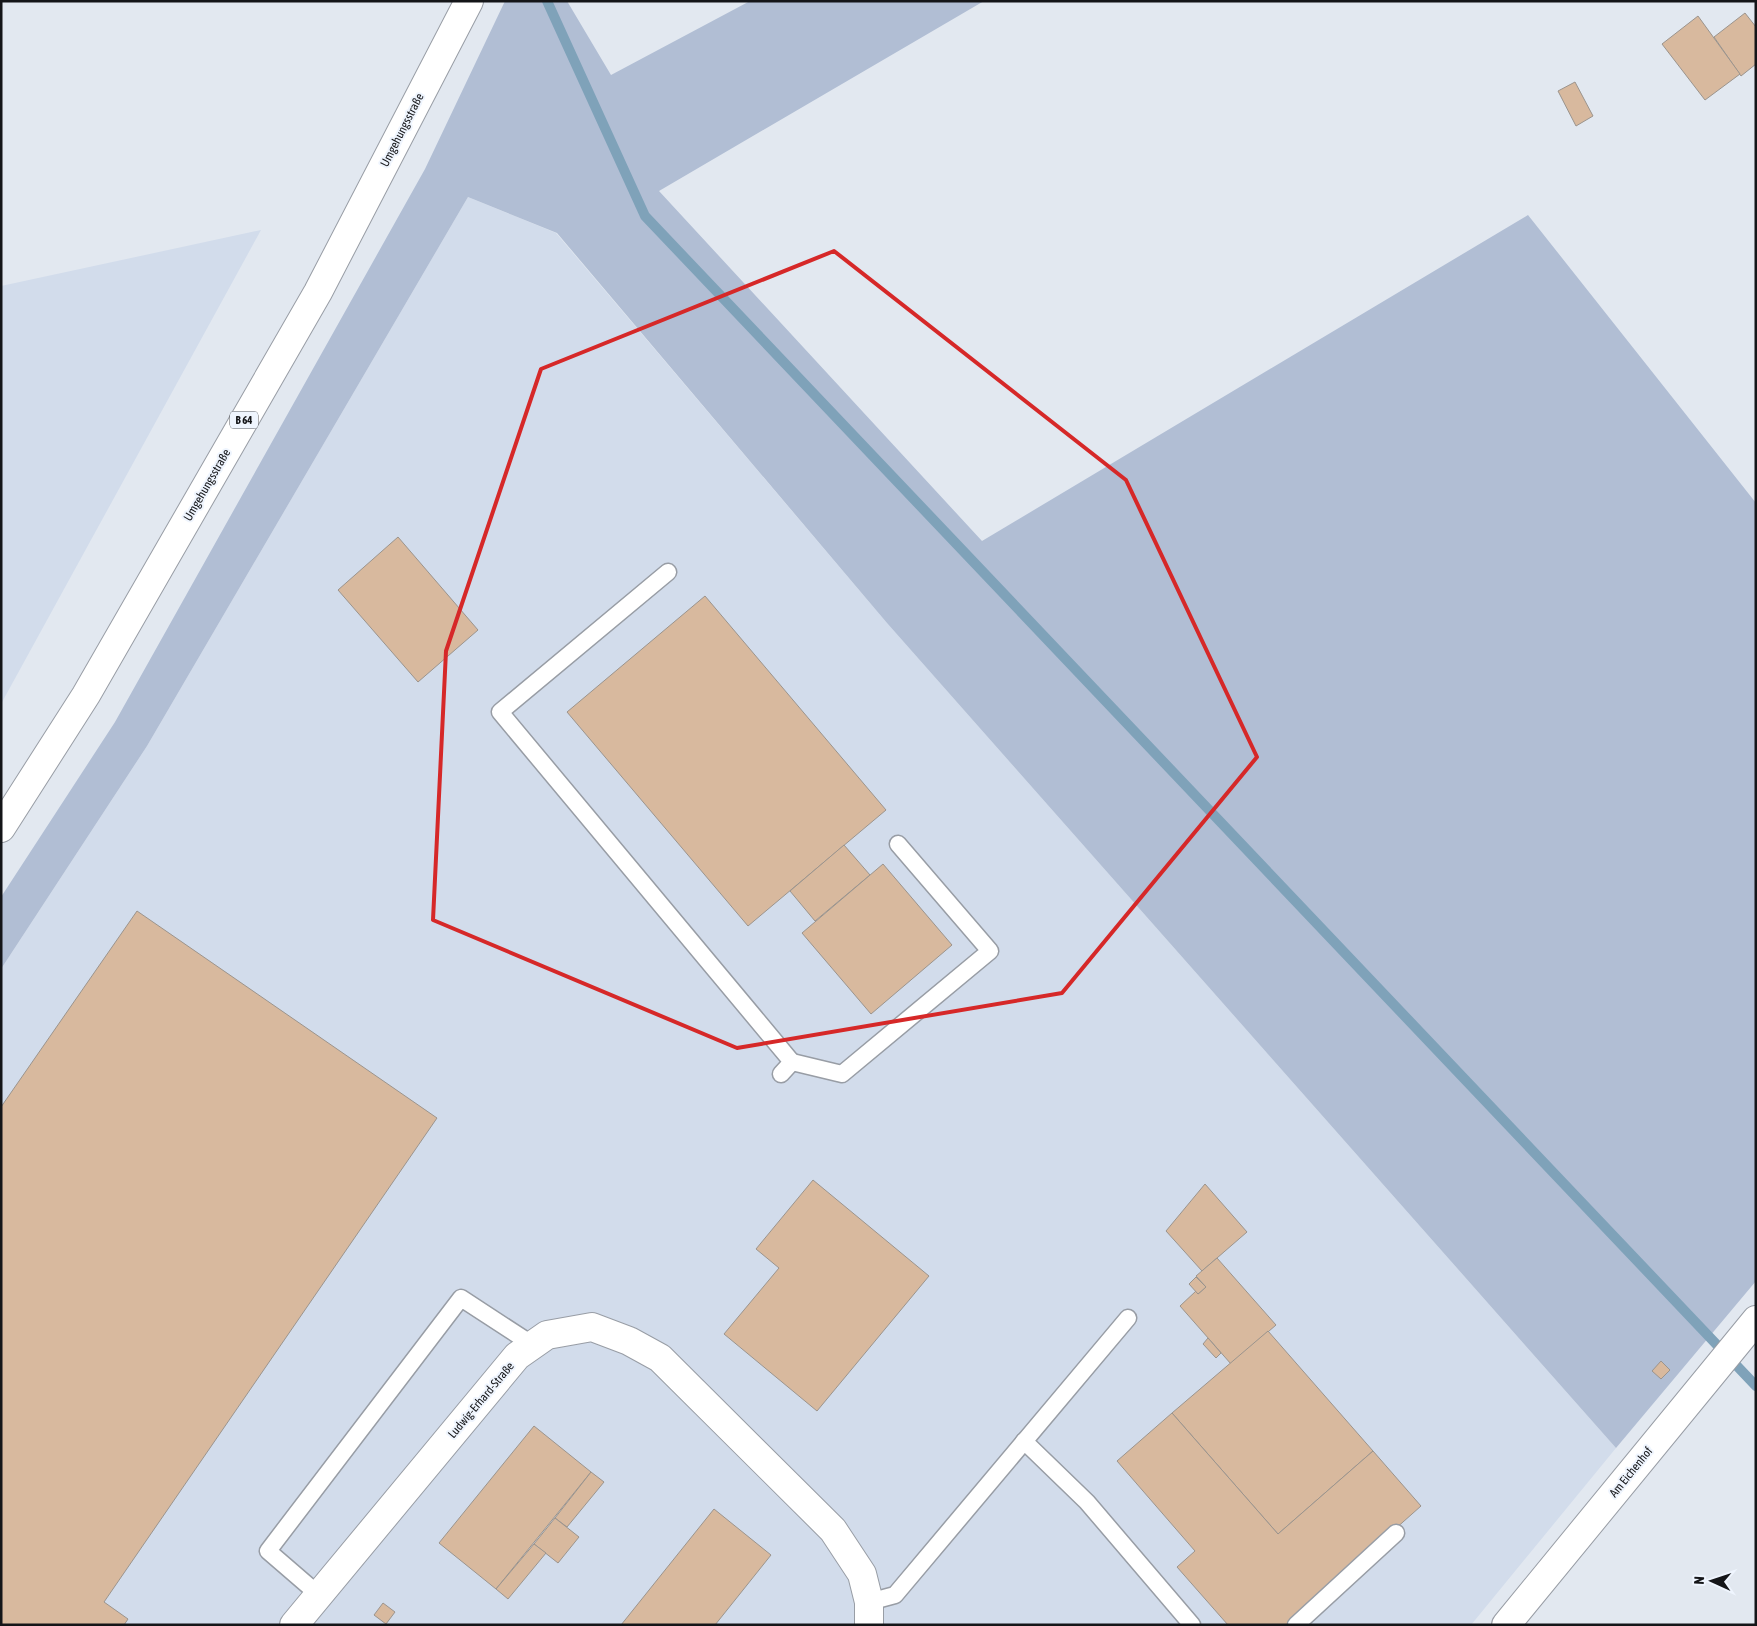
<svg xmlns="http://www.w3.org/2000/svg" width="1757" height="1626" viewBox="0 0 1757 1626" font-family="'Asap Condensed',sans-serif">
  <rect width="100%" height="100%" fill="#e2e8f0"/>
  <g fill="#d2dceb">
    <path d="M468 197 556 233 887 623 1616 1448 1471 1625H1V969L147 746Z"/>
    <path d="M261 230 1 704V286Z"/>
  </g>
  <path fill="#b1bed4" d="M505 1H567L611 75 750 1H984L659 191 982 541 1528 215 1756 503V1281L1616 1448 887 623 557 233 468 197 147 746 1 969V897L115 722 425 169Z"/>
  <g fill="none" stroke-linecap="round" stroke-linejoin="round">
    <path stroke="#7fa2b9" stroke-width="10" d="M547 1 645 216 1756 1386"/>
  </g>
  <g fill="#d8b99e" stroke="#9b948d">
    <path d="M1745 13 1756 27V64L1741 76 1714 37Z"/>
    <path d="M1698 16 1740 74 1705 100 1662 44Z"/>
    <path d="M1575 82 1593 116 1576 126 1558 91Z"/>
    <path d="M398 537 478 630 418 682 338 590Z"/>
    <path d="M705 596 886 810 748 926 567 712Z"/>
    <path d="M844 845 870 875 815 921 790 891Z"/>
    <path d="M883 864 952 945 871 1014 802 933Z"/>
    <path d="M137 911 437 1118 104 1602 128 1619 124 1625H1V1107Z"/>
    <path d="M813 1180 929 1276 817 1411 724 1334 779 1268 756 1249Z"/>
    <path d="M1205 1184 1247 1232 1202 1271 1166 1231Z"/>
    <path d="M1217 1258 1276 1325 1231 1364 1180 1306 1196 1291 1198 1294 1206 1287 1196 1276Z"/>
    <path d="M1196 1277 1206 1287 1198 1294 1189 1284Z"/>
    <path d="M1268 1331 1373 1451 1278 1534 1172 1413Z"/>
    <path d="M1208 1338 1221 1353 1216 1358 1203 1344Z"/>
    <path d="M1661 1361 1670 1370 1661 1379 1652 1371Z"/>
    <path d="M1172 1413 1278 1534 1373 1451 1421 1506 1287 1625H1228L1177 1567 1195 1551 1117 1461Z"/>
    <path d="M534 1426 591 1472 496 1589 439 1543Z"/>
    <path d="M591 1472 604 1482 567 1527 555 1518Z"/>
    <path d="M714 1509 771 1555 715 1625H621Z"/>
    <path d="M555 1518 579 1537 558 1563 534 1544Z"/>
    <path d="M534 1544 546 1553 508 1599 496 1589Z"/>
    <path d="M383 1603 395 1612 386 1624 374 1615Z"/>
  </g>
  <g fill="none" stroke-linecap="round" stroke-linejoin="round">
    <defs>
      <g id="service">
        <path d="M668 572 500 712 792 1062 781 1074"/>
        <path d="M792 1062 842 1074 990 951 898 844"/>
        <path d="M1024 1441 1087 1502 1192 1625"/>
        <path d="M319 1595 268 1551 461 1298 533 1345"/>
        <path d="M869 1602 895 1595 1128 1318"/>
        <path d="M1296 1625 1396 1533"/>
      </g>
      <g id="minor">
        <path d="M294 1625 517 1356 547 1335 592 1327 629 1341 660 1358 833 1530 862 1574 869 1602V1625"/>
        <path d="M1506 1625 1756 1320"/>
      </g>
      <path id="primary" d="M1 828 86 695 318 292 469 1"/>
    </defs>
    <use href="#service" stroke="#989da5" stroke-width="19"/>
    <use href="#minor" stroke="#989da5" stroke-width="30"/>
    <use href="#primary" stroke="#989da5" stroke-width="30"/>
    <use href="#service" stroke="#fff" stroke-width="16"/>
    <use href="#minor" stroke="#fff" stroke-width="28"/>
    <use href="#primary" stroke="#fff" stroke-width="28"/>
  </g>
  <path fill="none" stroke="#d62828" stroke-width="4" stroke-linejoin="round" d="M834 251 1126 480 1257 757 1062 993 737 1048 433 920 446 651 541 369Z"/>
  <g text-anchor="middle" stroke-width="4" stroke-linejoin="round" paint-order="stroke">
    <rect fill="#eff5fe" stroke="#56585d" stroke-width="1" x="230" y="411.5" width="28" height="17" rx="4"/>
    <g font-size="11" font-weight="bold" fill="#141518">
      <text x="244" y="424">B 64</text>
    </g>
    <g font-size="12" fill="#141518" stroke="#eff5fe">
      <text transform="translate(402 130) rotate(-63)" y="4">Umgehungsstraße</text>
      <text transform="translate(207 485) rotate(-60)" y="4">Umgehungsstraße</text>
      <text transform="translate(481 1400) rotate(-50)" y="4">Ludwig-Erhard-Straße</text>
      <text transform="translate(1631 1472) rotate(-51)" y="4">Am Eichenhof</text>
    </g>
  </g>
  <rect width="1757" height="1626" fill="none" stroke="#141518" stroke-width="5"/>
  <g transform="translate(1712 1581) rotate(273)" stroke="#eff5fe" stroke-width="4" paint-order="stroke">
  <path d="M0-4L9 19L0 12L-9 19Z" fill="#141518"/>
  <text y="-8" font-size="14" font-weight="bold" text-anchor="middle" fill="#141518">N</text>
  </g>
</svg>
